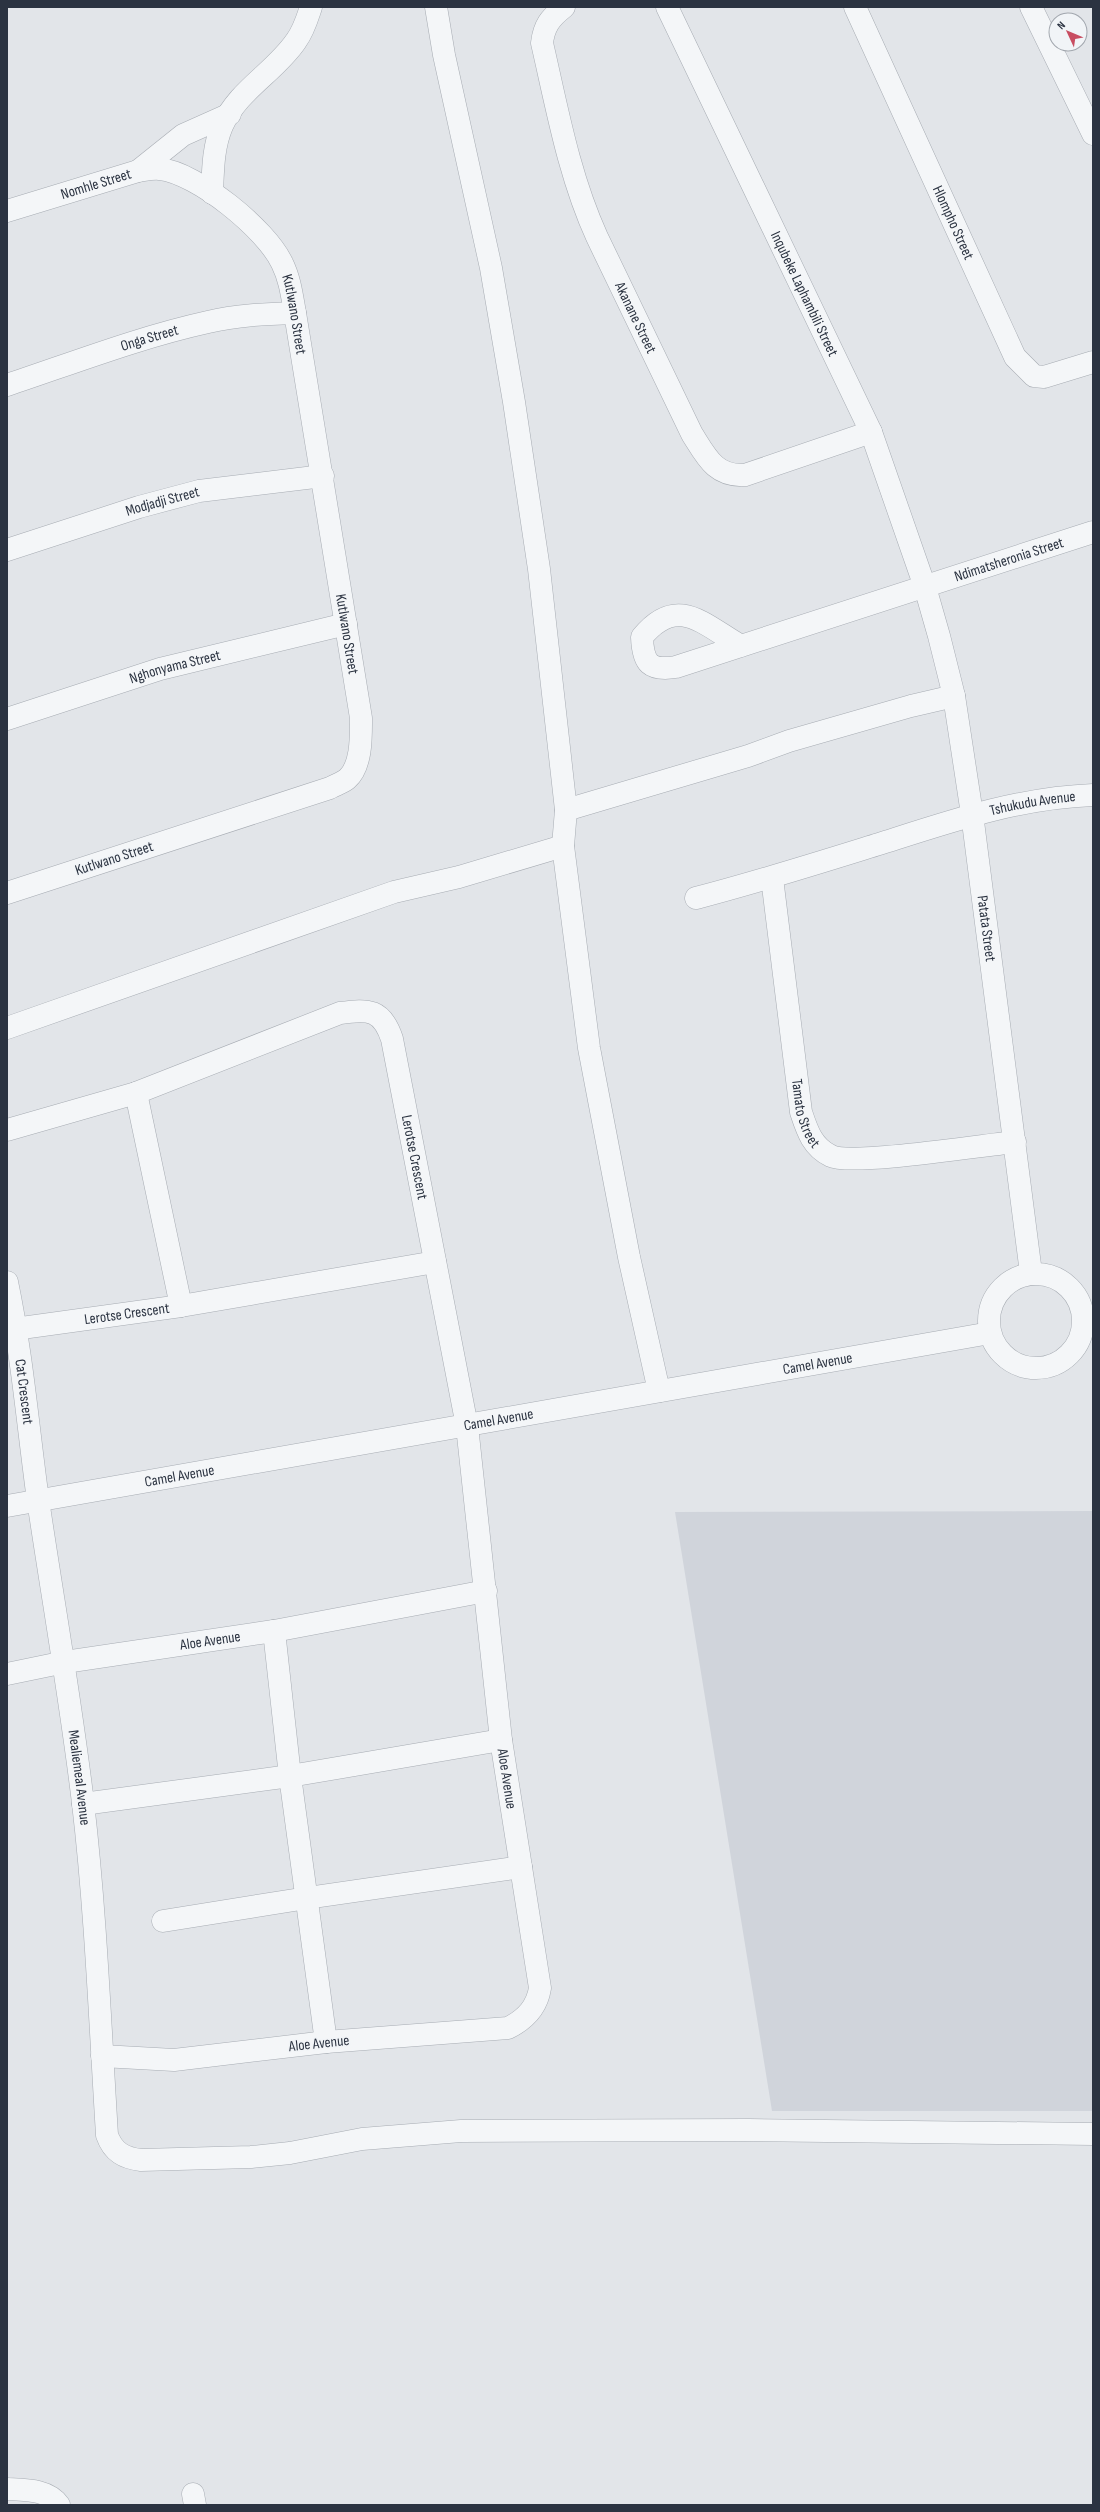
<svg xmlns="http://www.w3.org/2000/svg" width="1100" height="2512" viewBox="0 0 1100 2512" font-family="'Sofia Sans Condensed',sans-serif">
  <rect width="100%" height="100%" fill="#e2e5e9"/>
  <path fill="#d0d4db" d="M1093 1511V2111H772L675 1512Z"/>
  <g fill="none" stroke-linecap="round" stroke-linejoin="round">
    <defs>
      <g id="minor">
        <path d="M436 7 444 55 491 268 514 402 539 569 566 810 563 846 589 1048 629 1257 659 1391"/>
        <path id="s1" d="M564 7C550 18 544 26 542 43 557 108 569 176 597 237L692 434C706 456 715 477 745 475L871 432"/>
        <path id="s2" d="M667 7 871 432 925 587 939 636 954 696 972 814 1031 1273"/>
        <path id="s3" d="M855 7 1015 357 1034 376 1044 377 1093 362"/>
        <path d="M1031 7 1093 134"/>
        <path d="M138 171 183 135 230 114"/>
        <path d="M212 193C213 170 213 147 222 126 238 90 275 72 296 41 304 30 307 19 311 7"/>
        <path id="s4" d="M7 211 138 171C145 170 153 168 160 169 197 173 266 229 282 263 290 279 292 296 295 313L361 718C361 736 362 766 347 779 342 783 335 785 330 788L7 893"/>
        <path id="s5" d="M7 385C73 363 140 337 208 322 237 315 266 314 295 313"/>
        <path id="s6" d="M7 550 139 507 199 491 323 476"/>
        <path id="s7" d="M741 646C703 624 677 594 642 637 643 664 650 671 676 667L1093 532"/>
        <path id="s8" d="M7 719 160 669 346 624"/>
        <path d="M566 810 748 756 789 741 911 706 954 696"/>
        <path id="s9" d="M772 878 801 1112C807 1130 812 1147 831 1156 851 1166 984 1145 1015 1142"/>
        <path id="s10" d="M696 898C758 882 818 863 879 844 951 821 1017 798 1093 795"/>
        <path d="M7 1028 394 892 459 877 563 846"/>
        <path d="M136 1093 181 1306"/>
        <path id="s11" d="M7 1130 136 1093 340 1013C369 1009 382 1009 392 1039L467 1426 501 1740 540 1988C537 2007 526 2019 508 2028L326 2042 174 2060 102 2056"/>
        <circle cx="1036" cy="1321" r="47"/>
        <path id="s12" d="M7 1282C22 1354 28 1427 38 1500 53 1601 71 1702 83 1803 96 1914 100 2024 107 2135 113 2152 124 2158 141 2160L251 2157 290 2153 362 2139 461 2131 749 2130 1093 2134"/>
        <path id="s13" d="M7 1330 181 1306 435 1262"/>
        <path id="s14" d="M7 1506 990 1333"/>
        <path d="M274 1631 290 1776 326 2042"/>
        <path id="s15" d="M7 1674 65 1662 274 1631 486 1591"/>
        <path d="M83 1804 290 1776 501 1740"/>
        <path d="M163 1921 307 1898 521 1867"/>
        <path d="M7 2489C25 2490 48 2489 59 2505"/>
        <path d="M193 2494 195 2505"/>
      </g>
    </defs>
    <use href="#minor" stroke="#a7acb3" stroke-width="23"/>
    <use href="#minor" stroke="#f4f6f8" stroke-width="22"/>
  </g>
  <g text-anchor="middle" stroke-width="3" stroke-linejoin="round" paint-order="stroke">
    <g font-size="15" fill="#2b3341" stroke="#f1f4f7">
      <text dy="5" stroke="none"><textPath href="#s4" startOffset="93">Nomhle Street</textPath></text>
      <text dy="5" stroke="none"><textPath href="#s3" startOffset="237">Hlompho Street</textPath></text>
      <text dy="5" stroke="none"><textPath href="#s2" startOffset="318">Inqubeke Laphambili Street</textPath></text>
      <text dy="5" stroke="none"><textPath href="#s4" startOffset="370">Kutlwano Street</textPath></text>
      <text dy="5" stroke="none"><textPath href="#s1" startOffset="335">Akanane Street</textPath></text>
      <text dy="5" stroke="none"><textPath href="#s5" startOffset="150">Onga Street</textPath></text>
      <text dy="5" stroke="none"><textPath href="#s6" startOffset="163">Modjadji Street</textPath></text>
      <text dy="5" stroke="none"><textPath href="#s7" startOffset="520">Ndimatsheronia Street</textPath></text>
      <text dy="5" stroke="none"><textPath href="#s4" startOffset="694">Kutlwano Street</textPath></text>
      <text dy="5" stroke="none"><textPath href="#s8" startOffset="176">Nghonyama Street</textPath></text>
      <text dy="5" stroke="none"><textPath href="#s10" startOffset="350">Tshukudu Avenue</textPath></text>
      <text transform="translate(114 858) rotate(-18)" y="5">Kutlwano Street</text>
      <text dy="5" stroke="none"><textPath href="#s2" startOffset="983">Patata Street</textPath></text>
      <text dy="5" stroke="none"><textPath href="#s9" startOffset="238">Tamato Street</textPath></text>
      <text dy="5" stroke="none"><textPath href="#s11" startOffset="540">Lerotse Crescent</textPath></text>
      <text dy="5" stroke="none"><textPath href="#s13" startOffset="121">Lerotse Crescent</textPath></text>
      <text dy="5" stroke="none"><textPath href="#s14" startOffset="823">Camel Avenue</textPath></text>
      <text dy="5" stroke="none"><textPath href="#s12" startOffset="111">Cat Crescent</textPath></text>
      <text dy="5" stroke="none"><textPath href="#s14" startOffset="499">Camel Avenue</textPath></text>
      <text dy="5" stroke="none"><textPath href="#s14" startOffset="175">Camel Avenue</textPath></text>
      <text dy="5" stroke="none"><textPath href="#s15" startOffset="206">Aloe Avenue</textPath></text>
      <text dy="5" stroke="none"><textPath href="#s12" startOffset="501">Mealiemeal Avenue</textPath></text>
      <text dy="5" stroke="none"><textPath href="#s11" startOffset="1169">Aloe Avenue</textPath></text>
      <text transform="translate(319 2043) rotate(-6)" y="5">Aloe Avenue</text>
    </g>
  </g>
  <rect width="1100" height="2512" fill="none" stroke="#2b3341" stroke-width="16"/>
  <g transform="translate(1068 32) rotate(314)"><circle r="19" fill="#f1f4f7" stroke="#a2a7ae"/>
  <path d="M0-3L7 15L0 10L-7 15Z" fill="#c84d61"/>
  <text y="-6" font-size="11" font-weight="bold" text-anchor="middle" fill="#2b3341">N</text>
  </g>
</svg>
